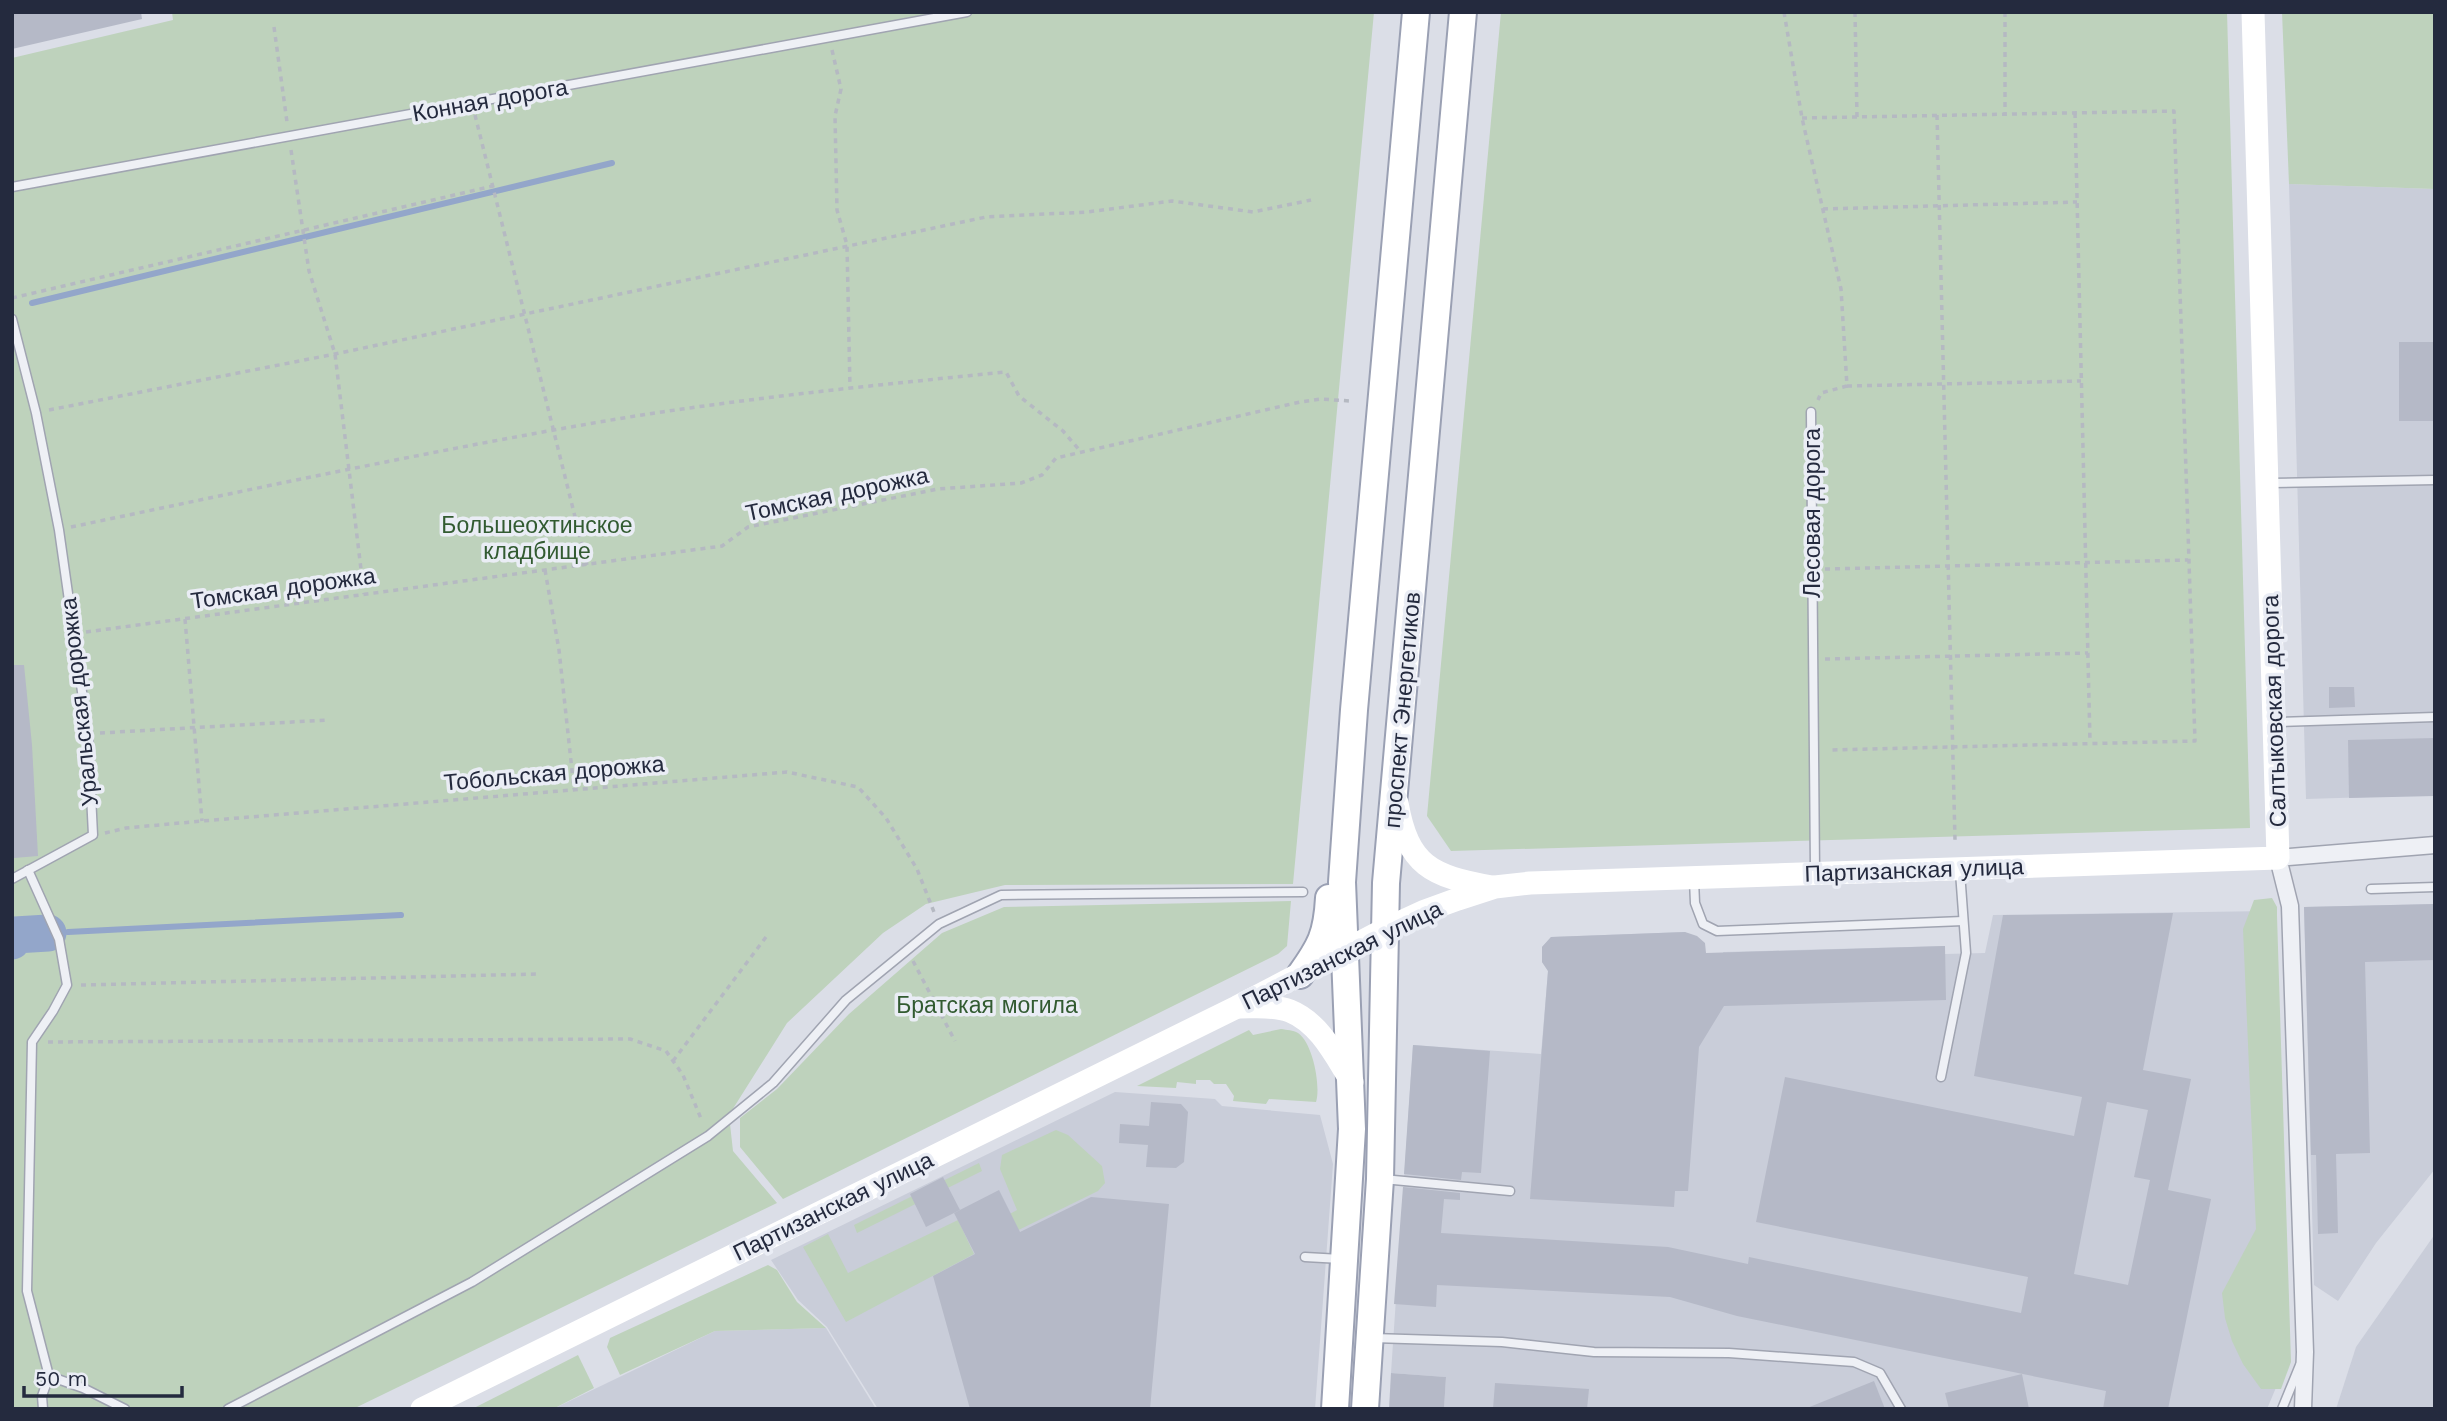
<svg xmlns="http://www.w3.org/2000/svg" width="2447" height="1421" viewBox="0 0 2447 1421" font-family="'Work Sans',sans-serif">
  <rect width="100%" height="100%" fill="#dbdee7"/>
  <g fill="#c9cdd9">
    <path d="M2289 184 2435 189V795L2306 799Z"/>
    <path d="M2435 904V1169L2376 1243 2338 1301 2314 1285 2304 907Z"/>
    <path d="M2269 911 2283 1371 2267 1409H1444L1446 1377 1391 1373 1413 1045 1541 1054 1548 971 1542 962V947L1551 937 1685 932 1706 953 1723 976V952L1945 946V954L1985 953 1993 915Z"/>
    <path d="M1115 1092 1215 1099 1222 1106 1320 1115 1333 1164 1315 1409H878L827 1327 798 1300 771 1260Z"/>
    <path d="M2435 1234V1409H2336L2356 1347Z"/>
    <path d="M826 1328 876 1409H553L715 1331Z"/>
  </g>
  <g fill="#bed2bc">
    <path d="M172 12H1374L1293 884 1005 885 926 904 883 933 787 1023 729 1115 733 1151 777 1203 353 1409H12V58L173 20Z"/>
    <path d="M1501 12H2227L2250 828 1451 851 1427 816Z"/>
    <path d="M2282 12H2435V189L2289 184Z"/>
    <path d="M2272 898 2277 907V916L2291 1362 2281 1389H2261L2243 1364 2232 1341 2225 1318 2222 1293 2256 1229 2243 929 2254 900Z"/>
    <path d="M1291 901 1287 946 1278 954 783 1199 740 1147V1118L777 1089 849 1014 942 933 1004 907Z"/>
    <path d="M1281 1029C1287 1030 1293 1030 1298 1033 1313 1043 1321 1087 1316 1102L1269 1099 1266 1104 1233 1101 1234 1096 1226 1084H1214L1210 1080H1196V1084L1177 1082 1176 1088 1137 1086 1249 1030 1253 1035Z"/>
    <path d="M1056 1130 1068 1135 1102 1166 1105 1183 1098 1191 978 1250 976 1232 1017 1210 1000 1169 1002 1155Z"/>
    <path d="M979 1163 982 1171 857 1233 854 1225Z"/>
    <path d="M958 1220 974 1254 846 1322 803 1247 828 1234 848 1273Z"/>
    <path d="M768 1265 777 1270 797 1302 826 1328 715 1331 620 1375 607 1347 610 1338Z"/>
    <path d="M578 1355 594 1388 553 1409H472Z"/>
  </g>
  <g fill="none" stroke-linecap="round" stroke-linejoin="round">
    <g stroke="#93a6ca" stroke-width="6">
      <path d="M32 303 612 163"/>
      <path d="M68 932 401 915"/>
    </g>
    <path stroke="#93a6ca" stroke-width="37" d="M12 941 15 935 48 933"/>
  </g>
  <g fill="#b5b9c7" fill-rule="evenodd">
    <path d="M12 12H141L142 19 12 49Z"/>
    <rect x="2399" y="342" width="36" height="79"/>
    <path d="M12 665H24L32 745 38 856 14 858Z"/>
    <path d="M2329 687H2354L2355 707 2329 708Z"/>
    <path d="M2435 738V796L2349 798 2348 740Z"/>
    <path d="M2435 904V960L2365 962 2370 1153 2336 1154 2338 1233 2318 1234 2316 1155H2311L2304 907Z"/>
    <path d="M2173 913 2143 1070 2191 1079 2168 1190 2211 1199 2168 1409H2103L2106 1391 1737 1316 1670 1297 1437 1285 1436 1307 1394 1304 1403 1187 1460 1193V1200L1444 1199 1441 1233 1668 1247 1748 1264 1749 1257 2021 1313 2028 1277 1756 1222 1785 1077 2074 1136 2082 1097 1974 1076 2003 915ZM2107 1102 2148 1110 2134 1177 2150 1180 2128 1285 2074 1274Z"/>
    <path d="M1685 932 1697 936 1705 943 1706 953 1945 946 1946 1000 1724 1006 1699 1047 1688 1191H1675L1674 1207 1530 1199 1548 971 1542 962V947L1551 937Z"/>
    <path d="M1413 1045 1490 1051 1481 1173 1462 1172 1461 1180 1404 1174Z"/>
    <path d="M1151 1102 1181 1104 1188 1112 1184 1162 1176 1168 1146 1167 1148 1145 1119 1143 1120 1124 1149 1126Z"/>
    <path d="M943 1177 960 1210 926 1227 910 1194Z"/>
    <path d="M999 1190 1020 1232 1091 1197 1169 1204 1150 1409H970L933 1276 975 1254 954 1213Z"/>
    <path d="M1391 1373 1446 1377 1444 1409H1389Z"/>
    <path d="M2022 1374 2029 1409H1949L1945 1393Z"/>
    <path d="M1874 1381 1885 1409H1807V1408Z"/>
    <path d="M1495 1383 1589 1389 1587 1409H1493Z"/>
  </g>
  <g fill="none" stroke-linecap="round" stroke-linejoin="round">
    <defs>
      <g id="lane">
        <path d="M12 187 967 12"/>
        <path d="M12 319 36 413 59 530 88 734 93 835 12 879"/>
        <path d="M1811 412 1815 871"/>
        <path d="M2270 483 2435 480"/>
        <path d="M2278 722 2435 717"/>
        <path d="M28 870 59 939 67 985 53 1011 32 1042 27 1291 49 1376 42 1396 43 1409"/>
        <path d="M1694 880 1695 903 1703 924 1717 931 1963 921"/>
        <path d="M2371 889 2435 887"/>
        <path d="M1941 1077 1966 953 1960 872"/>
        <path d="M1383 1179 1510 1191"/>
        <path d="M1305 1257 1341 1259"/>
        <path d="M1373 1338 1502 1342 1594 1352 1729 1353 1854 1362 1880 1373 1901 1409"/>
        <path d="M49 1376 83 1388 125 1409"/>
        <path d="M228 1409 472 1282 708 1136 773 1083 846 1000 939 924 1001 895 1303 892"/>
        <path d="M2282 1409 2300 1365"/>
      </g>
      <path id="street" d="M2303 1409 2305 1352 2290 906 2278 858 2435 845"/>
      <g id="primary">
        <path d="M1300 975C1321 946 1327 934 1329 898"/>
        <path d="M1335 1409 1352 1129 1342 882 1354 710 1416 12"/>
        <path d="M1365 1409 1380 1179 1386 883 1463 12"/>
      </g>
    </defs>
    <use href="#lane" stroke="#a0a4b1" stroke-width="11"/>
    <use href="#street" stroke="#a0a4b1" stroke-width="19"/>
    <use href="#primary" stroke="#9aa0b3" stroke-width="30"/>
    <g stroke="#b5b9c2" stroke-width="3.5" stroke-dasharray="5 5" stroke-linecap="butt">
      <path d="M1784 12 1802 118 1841 289 1847 386 1821 393 1818 400"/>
      <path d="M1855 12 1857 117"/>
      <path d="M2005 12V114"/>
      <path d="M274 27 287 122"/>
      <path d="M832 50 841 89 835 116 837 210 847 245 850 388"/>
      <path d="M2075 113 2090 742"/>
      <path d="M475 115 587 565"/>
      <path d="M1937 115 1955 840"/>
      <path d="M1802 118 2174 111 2195 741 1829 750"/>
      <path d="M291 150 309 271 335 354 364 594"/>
      <path d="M1823 209 2077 202"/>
      <path d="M12 298 493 186"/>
      <path d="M1847 386 2081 381"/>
      <path d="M49 410 335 354 986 217 1087 212 1172 201 1253 212 1311 200"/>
      <path d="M71 527C253 489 434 450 617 419 746 398 876 385 1006 372L1019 396 1063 431 1081 452"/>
      <path d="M1825 569 2188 560"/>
      <path d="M545 570 559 650 574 789"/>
      <path d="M185 619 202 821"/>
      <path d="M86 632 722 546 748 527 938 489 1021 483 1042 475 1056 458 1300 402 1321 399 1350 401"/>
      <path d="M1825 659 2088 653"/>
      <path d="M100 733 327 720"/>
      <path d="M105 833 126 828 202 821 787 772 858 787 886 818 917 869 934 912"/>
      <path d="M913 961 955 1041"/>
      <path d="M81 985 537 974"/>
      <path d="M48 1042 630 1039 666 1051 683 1075 702 1121"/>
      <path d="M673 1061 769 933"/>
    </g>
    <use href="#lane" stroke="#eef0f5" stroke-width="8"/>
    <use href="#street" stroke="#eef0f5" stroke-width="16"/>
    <g stroke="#fff" stroke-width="23">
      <path d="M1397 803C1408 866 1431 876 1492 887"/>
      <path d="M1240 1007C1256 1007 1275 1005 1290 1011 1320 1023 1336 1057 1352 1082"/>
      <path d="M422 1409 1237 1007 1386 929 1425 911 1458 899 1495 887 1530 883 2278 858 2253 12"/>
    </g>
    <use href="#primary" stroke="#fff" stroke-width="26"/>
  </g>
  <g text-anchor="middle" stroke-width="7" stroke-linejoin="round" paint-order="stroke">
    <g font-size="23" fill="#242a3e" stroke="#eaedf5">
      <text transform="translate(490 100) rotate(-10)" y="8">Конная дорога</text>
      <text transform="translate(837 494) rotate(-12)" y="8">Томская дорожка</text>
      <text transform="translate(1812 513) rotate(-90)" y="8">Лесовая дорога</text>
      <text transform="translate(283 588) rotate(-8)" y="8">Томская дорожка</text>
      <text transform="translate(79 702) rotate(-96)" y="8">Уральская дорожка</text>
      <text transform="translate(1402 710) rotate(-85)" y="8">проспект Энергетиков</text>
      <text transform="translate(2274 711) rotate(-92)" y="8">Салтыковская дорога</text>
      <text transform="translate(554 773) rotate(-5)" y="8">Тобольская дорожка</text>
      <text transform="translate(1914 870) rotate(-2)" y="8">Партизанская улица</text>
      <text transform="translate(1342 955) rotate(-26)" y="8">Партизанская улица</text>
      <text transform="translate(833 1206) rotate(-26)" y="8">Партизанская улица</text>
    </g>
    <g font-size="23" fill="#325b31" stroke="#eaedf5">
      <text x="537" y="533">Большеохтинское<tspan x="537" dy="26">кладбище</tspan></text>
      <text x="987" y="1013">Братская могила</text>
    </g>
  </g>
  <rect width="2447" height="1421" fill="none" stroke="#242a3e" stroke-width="28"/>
  <path d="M24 1386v10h158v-10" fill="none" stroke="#242a3e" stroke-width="3.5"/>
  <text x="35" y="1386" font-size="21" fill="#242a3e" stroke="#eaedf5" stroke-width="5" paint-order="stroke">50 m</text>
</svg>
